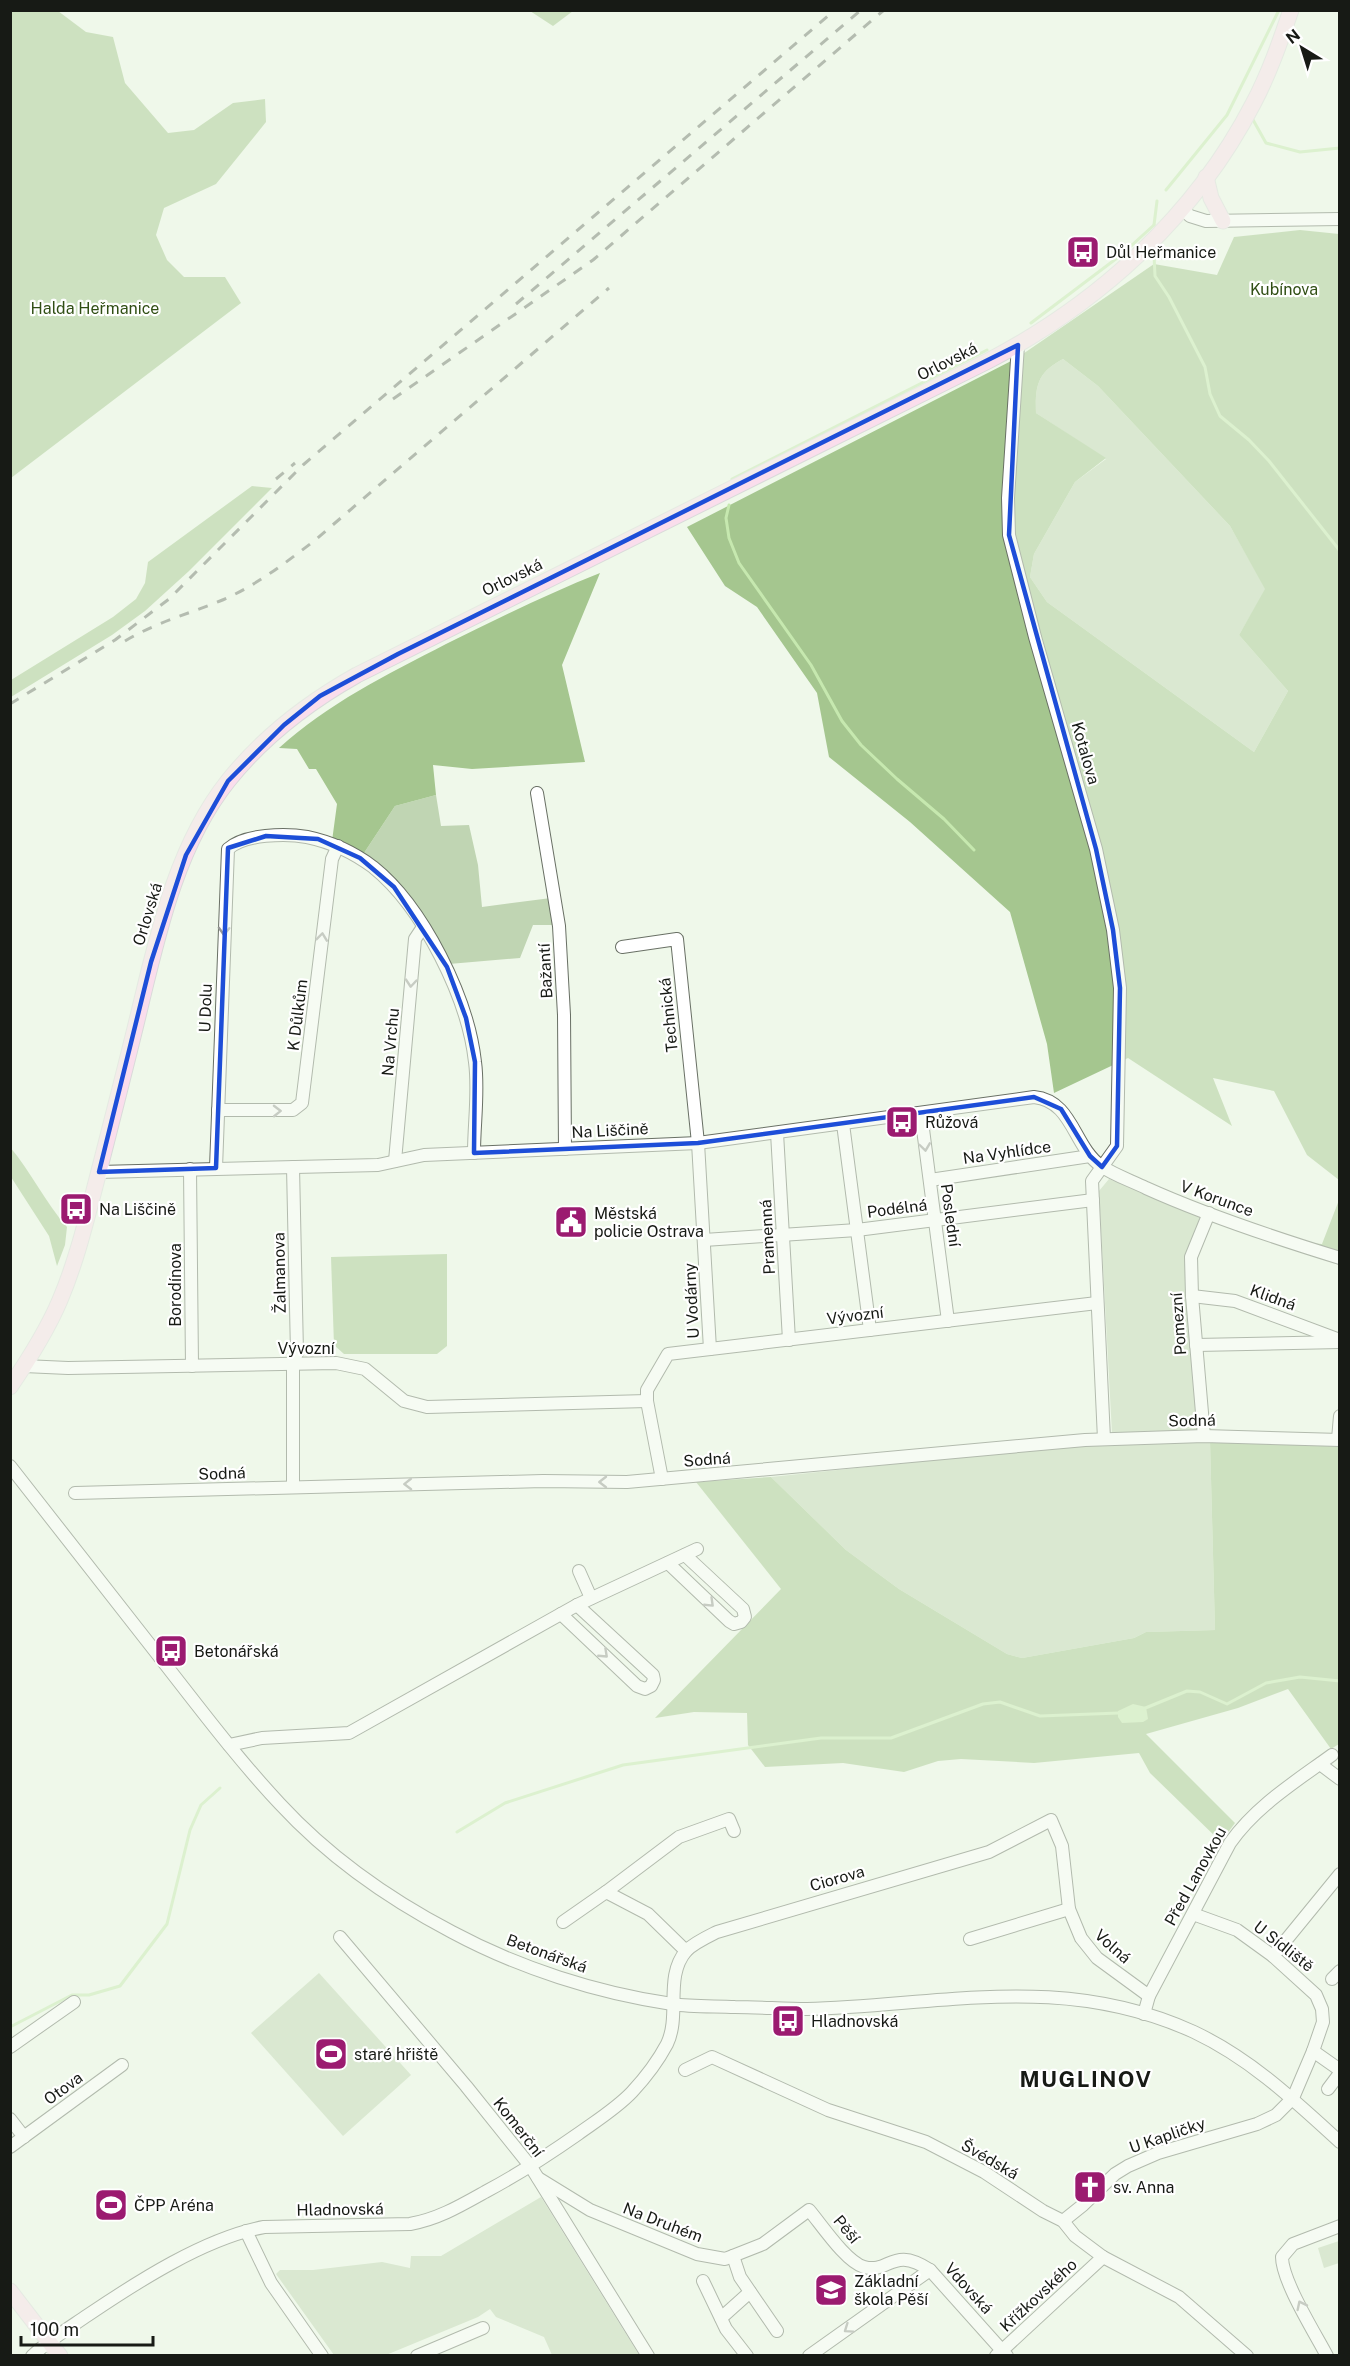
<svg xmlns="http://www.w3.org/2000/svg" width="1350" height="2366" viewBox="0 0 1350 2366" font-family="'Public Sans',sans-serif">
  <rect width="100%" height="100%" fill="#eff8ea"/>
  <g fill="#c0d5b3">
    <path d="M1063 359 1098 386 1230 526 1266 589 1239 635 1288 691 1254 752 1047 602 1030 577 1034 554 1075 482 1106 459 1036 413C1035 385 1038 372 1063 359Z"/>
    <path d="M436 795 441 826 469 825 478 865 482 907 551 898 554 925H533L520 958 449 964 362 856 395 806Z"/>
    <path d="M1109 1179 1198 1215 1201 1222 1189 1256 1201 1424 1197 1432 1164 1434 1112 1433 1099 1191Z"/>
    <path d="M1210 1441 1215 1630 1146 1632 1134 1638 1022 1658 1007 1654 899 1589 846 1550 771 1477 1056 1447Z"/>
    <path d="M319 1973 411 2075 343 2136 251 2033Z"/>
    <path d="M541 2197 639 2355H552L544 2337 496 2317 490 2309 478 2317 386 2355H334L276 2274 280 2270H313L382 2262 410 2268 411 2256H441Z"/>
    <path d="M1339 2241V2263L1324 2268 1318 2248Z"/>
  </g>
  <g fill="#a5c68f" fill-rule="evenodd">
    <path d="M11 10 58 11 86 32 113 37 125 83 168 133 194 130 233 103 265 99 266 122 216 184 164 208 156 235 167 260 184 277H225L241 303 11 478Z"/>
    <path d="M530 11H573L553 26Z"/>
    <path d="M1300 230 1339 234V1180L1307 1155 1274 1091 1213 1078 1232 1126 1128 1058 1054 1093 1047 1044 1010 912 910 822 829 757 817 693 757 607 725 586 687 527 1017 358 1154 264 1217 275 1234 237ZM1063 359 1098 386 1230 526 1265 589 1239 635 1288 691 1254 752 1047 602 1030 577 1034 554 1075 482 1106 458 1036 413C1035 385 1038 372 1063 359Z"/>
    <path d="M252 486 272 488 189 571 145 611 112 635 11 697V680L113 617 136 599 145 583 148 562Z"/>
    <path d="M600 573 562 665 585 762 472 769 433 765 436 795 395 806 362 856 332 841 337 804 316 769H309L297 749 279 748C327 704 388 674 446 644 497 619 547 594 600 573Z"/>
    <path d="M10 1147C31 1172 45 1202 67 1227L65 1245 57 1266 49 1236 11 1177Z"/>
    <path d="M1339 1200V1254L1288 1241 1322 1244Z"/>
    <path d="M447 1254V1346L437 1354H344L334 1345 331 1257Z"/>
    <path d="M1210 1441 1339 1444V1744L1331 1749 1288 1689 1238 1708 1146 1734 1235 1823 1221 1842 1150 1773 1139 1753 1034 1763 961 1759 938 1761 904 1772 843 1763 765 1767 748 1745 747 1713 694 1712 655 1718 781 1589 696 1482 771 1477 846 1550 899 1589 1007 1654 1022 1658 1134 1638 1146 1632 1215 1630Z"/>
  </g>
  <path fill="#c6e8af" d="M1133 1704 1146 1707 1148 1719 1143 1722 1122 1723 1118 1717V1711Z"/>
  <g fill="none" stroke-linecap="round" stroke-linejoin="round">
    <g stroke="#c6e8af" stroke-width="3">
      <path d="M1252 118 1266 143 1300 152 1340 148"/>
      <path d="M1166 190 1227 115 1279 10"/>
      <path d="M1154 225 1157 201"/>
      <path d="M1154 255 1155 276 1169 297 1205 367 1210 394 1220 416 1249 440 1269 461 1340 551"/>
      <path d="M1031 323 1121 255 1154 225"/>
      <path d="M732 479 987 350"/>
      <path d="M729 505 726 518 729 538 739 563 811 665 842 721 861 745 897 779 944 819 974 850"/>
      <path d="M1143 1709 1187 1691 1200 1692 1227 1704 1266 1683 1300 1677 1340 1681"/>
      <path d="M457 1832 505 1803 623 1765 821 1738H891L983 1704 1000 1702 1040 1716 1119 1713"/>
      <path d="M10 2027 72 1995H89L120 1986 167 1924 190 1830 201 1805 220 1788"/>
    </g>
    <defs>
      <g id="minor">
        <path d="M1182 209 1190 216 1206 221 1340 219"/>
        <path d="M1018 345 1008 498 1009 535 1035 637 1096 849 1113 930 1120 988 1117 1146 1092 1181 1104 1439"/>
        <path d="M537 793 559 926 564 1015 565 1149"/>
        <path d="M622 947 677 939 698 1143 710 1349"/>
        <path d="M218 1110H293L302 1103 332 859 338 846"/>
        <path d="M921 1114 948 1321"/>
        <path d="M843 1124 870 1330"/>
        <path d="M777 1133 789 1340"/>
        <path d="M395 1161 415 939 423 927"/>
        <path d="M293 1167 297 1353 293 1364V1486"/>
        <path d="M216 1168 228 849C244 834 286 833 307 837 331 842 353 852 373 867 423 907 468 998 475 1062 479 1091 474 1123 474 1153"/>
        <path d="M190 1169 192 1366"/>
        <path d="M99 1172 378 1165 424 1155 698 1143 1034 1097C1073 1101 1073 1146 1101 1166 1114 1175 1132 1181 1146 1188 1208 1216 1275 1238 1340 1258"/>
        <path d="M930 1180 1090 1156"/>
        <path d="M704 1240 857 1230 1093 1200"/>
        <path d="M1192 1296 1235 1301 1340 1340"/>
        <path d="M1196 1345 1340 1342"/>
        <path d="M24 1366 68 1368 336 1363 365 1369 404 1401 427 1407 647 1401"/>
        <path d="M1204 1436 1192 1296 1191 1257 1209 1213"/>
        <path d="M1338 1439 1340 1416"/>
        <path d="M10 1466C60 1529 109 1592 158 1655 198 1706 236 1757 280 1804 328 1856 389 1899 452 1932 519 1968 597 1993 672 2004 692 2007 714 2006 735 2007 759 2007 784 2009 807 2009 943 2005 1063 1972 1194 2032 1251 2059 1294 2100 1340 2142"/>
        <path d="M662 1479 647 1401V1390L668 1354 1097 1303"/>
        <path d="M75 1493 543 1481 627 1482 1085 1440 1204 1436 1340 1440"/>
        <path d="M668 1563 729 1621 734 1624 741 1622 745 1617 743 1609 685 1555"/>
        <path d="M579 1571 591 1598"/>
        <path d="M561 1614 637 1686 645 1689 651 1686 654 1680 653 1675 577 1605"/>
        <path d="M229 1745 262 1738 349 1733 577 1605 697 1549"/>
        <path d="M1320 1764 1340 1779"/>
        <path d="M606 1892 679 1837 729 1819 734 1831"/>
        <path d="M563 1922 606 1892 648 1914 686 1951"/>
        <path d="M340 1937 466 2086 531 2167 648 2356"/>
        <path d="M970 1939 1069 1909"/>
        <path d="M1273 1956 1340 1874"/>
        <path d="M1332 1979 1340 1971"/>
        <path d="M1144 2014 1149 1996 1230 1843C1256 1806 1295 1782 1332 1755"/>
        <path d="M10 2047 74 2002"/>
        <path d="M1313 2051 1340 2070"/>
        <path d="M685 2070 712 2057 828 2110 926 2142 984 2172 1043 2211 1063 2221 1075 2236 1103 2257 1179 2297 1247 2356"/>
        <path d="M1328 2089 1340 2073"/>
        <path d="M10 2119 24 2137"/>
        <path d="M10 2147 122 2065"/>
        <path d="M538 2178 590 2210 697 2254 725 2259 763 2244 809 2210C821 2224 846 2262 864 2267 890 2274 892 2245 930 2270L1007 2356"/>
        <path d="M1063 2221 1083 2205 1115 2174 1128 2166 1158 2153 1257 2124 1276 2115 1293 2098 1313 2051 1323 2022 1322 2009 1316 1995 1273 1956 1237 1930 1193 1914"/>
        <path d="M246 2231 271 2283 322 2356"/>
        <path d="M733 2256 740 2277 777 2331"/>
        <path d="M703 2281 726 2329 747 2356"/>
        <path d="M721 2318 750 2292"/>
        <path d="M32 2356C49 2340 69 2328 88 2315 137 2282 205 2238 264 2227L410 2224C438 2219 460 2206 485 2192 517 2175 548 2155 578 2134 596 2121 617 2108 632 2092 645 2078 658 2061 667 2044 681 2015 664 1977 686 1951 694 1943 707 1937 717 1932L989 1852 1051 1820 1062 1846 1069 1909 1081 1938 1097 1958 1149 1996"/>
        <path d="M417 2356 483 2328"/>
        <path d="M809 2356 930 2270"/>
        <path d="M996 2356 1103 2257"/>
        <path d="M1327 2356C1315 2333 1282 2281 1282 2257L1293 2244 1340 2226"/>
      </g>
      <g id="major">
        <path d="M1206 177 1211 198 1223 221"/>
        <path d="M10 1387C29 1359 47 1331 60 1300 77 1260 87 1217 98 1175 112 1120 126 1066 139 1012 158 933 177 845 228 781 263 737 309 702 357 675L988 361C1099 303 1195 216 1253 104 1269 74 1280 42 1291 10"/>
        <path d="M10 2291 60 2356"/>
      </g>
    </defs>
    <use href="#minor" stroke="#697065" stroke-width="14"/>
    <use href="#major" stroke="#dadada" stroke-width="17"/>
    <use href="#minor" stroke="#fff" stroke-width="12"/>
    <use href="#major" stroke="#faddec" stroke-width="15"/>
    <g stroke="#6e746b" stroke-width="3" stroke-dasharray="10 10" stroke-linecap="butt">
      <path d="M516 304 861 10"/>
      <path d="M393 399 593 260 884 10"/>
      <path d="M276 479 295 463"/>
      <path d="M125 641C155 623 188 614 220 601 254 587 284 564 314 541L609 288"/>
      <path d="M10 704 115 640 169 599 303 465 835 10"/>
    </g>
  </g>
  <defs><path id="oneway-chevron" d="M-2-3.5L2.5 0L-2 3.5" fill="none" stroke-width="1.6" stroke-linecap="round" stroke-linejoin="round" transform="scale(1.5)"/></defs>
  <g stroke="#979896">
    <use href="#oneway-chevron" transform="translate(224 931) rotate(92)"/>
    <use href="#oneway-chevron" transform="translate(322 937) rotate(-83)"/>
    <use href="#oneway-chevron" transform="translate(411 983) rotate(95)"/>
    <use href="#oneway-chevron" transform="translate(277 1111) rotate(-1)"/>
    <use href="#oneway-chevron" transform="translate(925 1147) rotate(82)"/>
    <use href="#oneway-chevron" transform="translate(603 1482) rotate(180)"/>
    <use href="#oneway-chevron" transform="translate(408 1484) rotate(179)"/>
    <use href="#oneway-chevron" transform="translate(710 1603) rotate(44)"/>
    <use href="#oneway-chevron" transform="translate(604 1654) rotate(43)"/>
    <use href="#oneway-chevron" transform="translate(1301 2305) rotate(-116)"/>
    <use href="#oneway-chevron" transform="translate(848 2329) rotate(145)"/>
  </g>
  <path d="M0 0H1350V2366H0ZM1018 345 1009 535 1096 849 1113 930 1120 988 1117 1146 1102 1167 1090 1156 1061 1109 1034 1097 698 1143 474 1153 475 1062 466 1018 447 967 394 887 360 858 318 839 266 836 228 848 216 1168 99 1172 151 962 186 855 228 781 284 725 320 696 398 654Z" fill="#eff8ea" fill-opacity=".55" fill-rule="evenodd"/>
  <path fill="none" stroke="#1d4ed8" stroke-width="4.5" stroke-linejoin="round" d="M1018 345 1009 535 1096 849 1113 930 1120 988 1117 1146 1102 1167 1090 1156 1061 1109 1034 1097 698 1143 474 1153 475 1062 466 1018 447 967 394 887 360 858 318 839 266 836 228 848 216 1168 99 1172 151 962 186 855 228 781 284 725 320 696 398 654Z"/>
  <defs>
    <symbol id="bus-square" viewBox="-11 -11 22 22"><rect x="-9" y="-9" width="18" height="18" rx="4" fill="#9b1b70" stroke="#fff"/><path d="M-5-6H5V4H4V6H2V4H-2V6H-4V4H-5ZM-3.5-4V0h7V-4ZM-3.5 1.2v1.5H-2V1.2ZM2 1.2v1.5H3.5V1.2Z" fill="#fff"/></symbol>
    <symbol id="civic-square" viewBox="-11 -11 22 22"><rect x="-9" y="-9" width="18" height="18" rx="4" fill="#9b1b70" stroke="#fff"/><path d="M-.6-6.5H3V-4.5H.6V-3L4-1V1h2V6H-6V1h2V-1L-.6-3ZM-1.2 2.5V6h2.4V2.5Z" fill="#fff"/></symbol>
    <symbol id="stadium-square" viewBox="-11 -11 22 22"><rect x="-9" y="-9" width="18" height="18" rx="4" fill="#9b1b70" stroke="#fff"/><path d="M0-5a6.5 5 0 1 0 0 10a6.5 5 0 1 0 0-10ZM-3.5-1.8h7v3.6h-7Z" fill="#fff"/></symbol>
    <symbol id="church-square" viewBox="-11 -11 22 22"><rect x="-9" y="-9" width="18" height="18" rx="4" fill="#9b1b70" stroke="#fff"/><path d="M-1.2-6h2.4v3.5h3.3v2.4h-3.3V6h-2.4V-.1h-3.3v-2.4h3.3Z" fill="#fff"/></symbol>
    <symbol id="school-square" viewBox="-11 -11 22 22"><rect x="-9" y="-9" width="18" height="18" rx="4" fill="#9b1b70" stroke="#fff"/><path d="M0-5L7-2L0 1L-7-2ZM-4 1L0 2.5L4 1V4Q0 6-4 4Z" fill="#fff"/></symbol>
  </defs>
  <g fill-rule="evenodd">
    <use href="#bus-square" x="1064" y="233" width="38" height="38"/>
    <use href="#bus-square" x="883" y="1103" width="38" height="38"/>
    <use href="#bus-square" x="57" y="1190" width="38" height="38"/>
    <use href="#civic-square" x="552" y="1203" width="38" height="38"/>
    <use href="#bus-square" x="152" y="1632" width="38" height="38"/>
    <use href="#bus-square" x="769" y="2002" width="38" height="38"/>
    <use href="#stadium-square" x="312" y="2035" width="38" height="38"/>
    <use href="#church-square" x="1071" y="2168" width="38" height="38"/>
    <use href="#stadium-square" x="92" y="2186" width="38" height="38"/>
    <use href="#school-square" x="812" y="2271" width="38" height="38"/>
  </g>
  <g text-anchor="middle" stroke-width="4.5" stroke-linejoin="round" paint-order="stroke">
    <g font-size="16" fill="#171a15" stroke="#fff" text-anchor="start">
      <text x="1106" y="258">Důl Heřmanice</text>
      <text x="925" y="1128">Růžová</text>
      <text x="99" y="1215">Na Liščině</text>
      <text x="594" y="1219">Městská<tspan x="594" dy="18">policie Ostrava</tspan></text>
      <text x="194" y="1657">Betonářská</text>
      <text x="811" y="2027">Hladnovská</text>
      <text x="354" y="2060">staré hřiště</text>
      <text x="1113" y="2193">sv. Anna</text>
      <text x="134" y="2211">ČPP Aréna</text>
      <text x="854" y="2287">Základní<tspan x="854" dy="18">škola Pěší</tspan></text>
    </g>
    <g font-size="16" fill="#304e14" stroke="#fff">
      <text x="1284" y="295">Kubínova</text>
      <text x="95" y="314">Halda Heřmanice</text>
    </g>
    <g font-size="16" fill="#171a15" stroke="#fff">
      <text transform="translate(947 361) rotate(-27)" y="6">Orlovská</text>
      <text transform="translate(512 577) rotate(-26)" y="6">Orlovská</text>
      <text transform="translate(1086 753) rotate(74)" y="6">Kotalova</text>
      <text transform="translate(147 914) rotate(-73)" y="6">Orlovská</text>
      <text transform="translate(545 971) rotate(-93)" y="6">Bažantí</text>
      <text transform="translate(205 1008) rotate(-88)" y="6">U Dolu</text>
      <text transform="translate(297 1015) rotate(-83)" y="6">K Důlkům</text>
      <text transform="translate(668 1015) rotate(-96)" y="6">Technická</text>
      <text transform="translate(390 1042) rotate(-85)" y="6">Na Vrchu</text>
      <text transform="translate(610 1130) rotate(-3)" y="6">Na Liščině</text>
      <text transform="translate(1007 1152) rotate(-8)" y="6">Na Vyhlídce</text>
      <text transform="translate(1217 1198) rotate(20)" y="6">V Korunce</text>
      <text transform="translate(897 1208) rotate(-7)" y="6">Podélná</text>
      <text transform="translate(951 1215) rotate(82)" y="6">Poslední</text>
      <text transform="translate(767 1237) rotate(-93)" y="6">Pramenná</text>
      <text transform="translate(279 1273) rotate(-91)" y="6">Žalmanova</text>
      <text transform="translate(175 1285) rotate(-90)" y="6">Borodínova</text>
      <text transform="translate(1273 1297) rotate(20)" y="6">Klidná</text>
      <text transform="translate(691 1301) rotate(-93)" y="6">U Vodárny</text>
      <text transform="translate(855 1315) rotate(-7)" y="6">Vývozní</text>
      <text transform="translate(1178 1324) rotate(-94)" y="6">Pomezní</text>
      <text x="306" y="1354">Vývozní</text>
      <text transform="translate(1192 1420) rotate(-1)" y="6">Sodná</text>
      <text transform="translate(707 1459) rotate(-4)" y="6">Sodná</text>
      <text transform="translate(222 1473) rotate(-2)" y="6">Sodná</text>
      <text transform="translate(1195 1876) rotate(-61)" y="6">Před Lanovkou</text>
      <text transform="translate(837 1878) rotate(-16)" y="6">Ciorova</text>
      <text transform="translate(1113 1946) rotate(42)" y="6">Volná</text>
      <text transform="translate(1284 1946) rotate(38)" y="6">U Sídliště</text>
      <text transform="translate(547 1953) rotate(20)" y="6">Betonářská</text>
      <text transform="translate(63 2088) rotate(-36)" y="6">Otova</text>
      <text transform="translate(519 2127) rotate(52)" y="6">Komerční</text>
      <text transform="translate(1167 2135) rotate(-19)" y="6">U Kapličky</text>
      <text transform="translate(990 2159) rotate(30)" y="6">Švédská</text>
      <text transform="translate(340 2209) rotate(-1)" y="6">Hladnovská</text>
      <text transform="translate(663 2222) rotate(21)" y="6">Na Druhém</text>
      <text transform="translate(847 2229) rotate(50)" y="6">Pěší</text>
      <text transform="translate(969 2288) rotate(48)" y="6">Vdovská</text>
      <text transform="translate(1038 2295) rotate(-43)" y="6">Křížkovského</text>
    </g>
    <g font-size="22" font-weight="bold" letter-spacing="1.5" fill="#171a15" stroke="#fff">
      <text x="1086" y="2087">MUGLINOV</text>
    </g>
  </g>
  <rect width="1350" height="2366" fill="none" stroke="#171a15" stroke-width="24"/>
  <g transform="translate(1302 48) rotate(322)" stroke="#ffffff" stroke-width="4.5" paint-order="stroke">
  <path d="M0-4.5L10 22L0 15L-10 22Z" fill="#171a15"/>
  <text y="-9" font-size="16" font-weight="bold" text-anchor="middle" fill="#171a15">N</text>
  </g>
  <path d="M21 2336v9h132v-9" fill="none" stroke="#171a15" stroke-width="3"/>
  <text x="30" y="2336" font-size="18" fill="#171a15" stroke="#ffffff" stroke-width="4.5" paint-order="stroke">100 m</text>
</svg>
